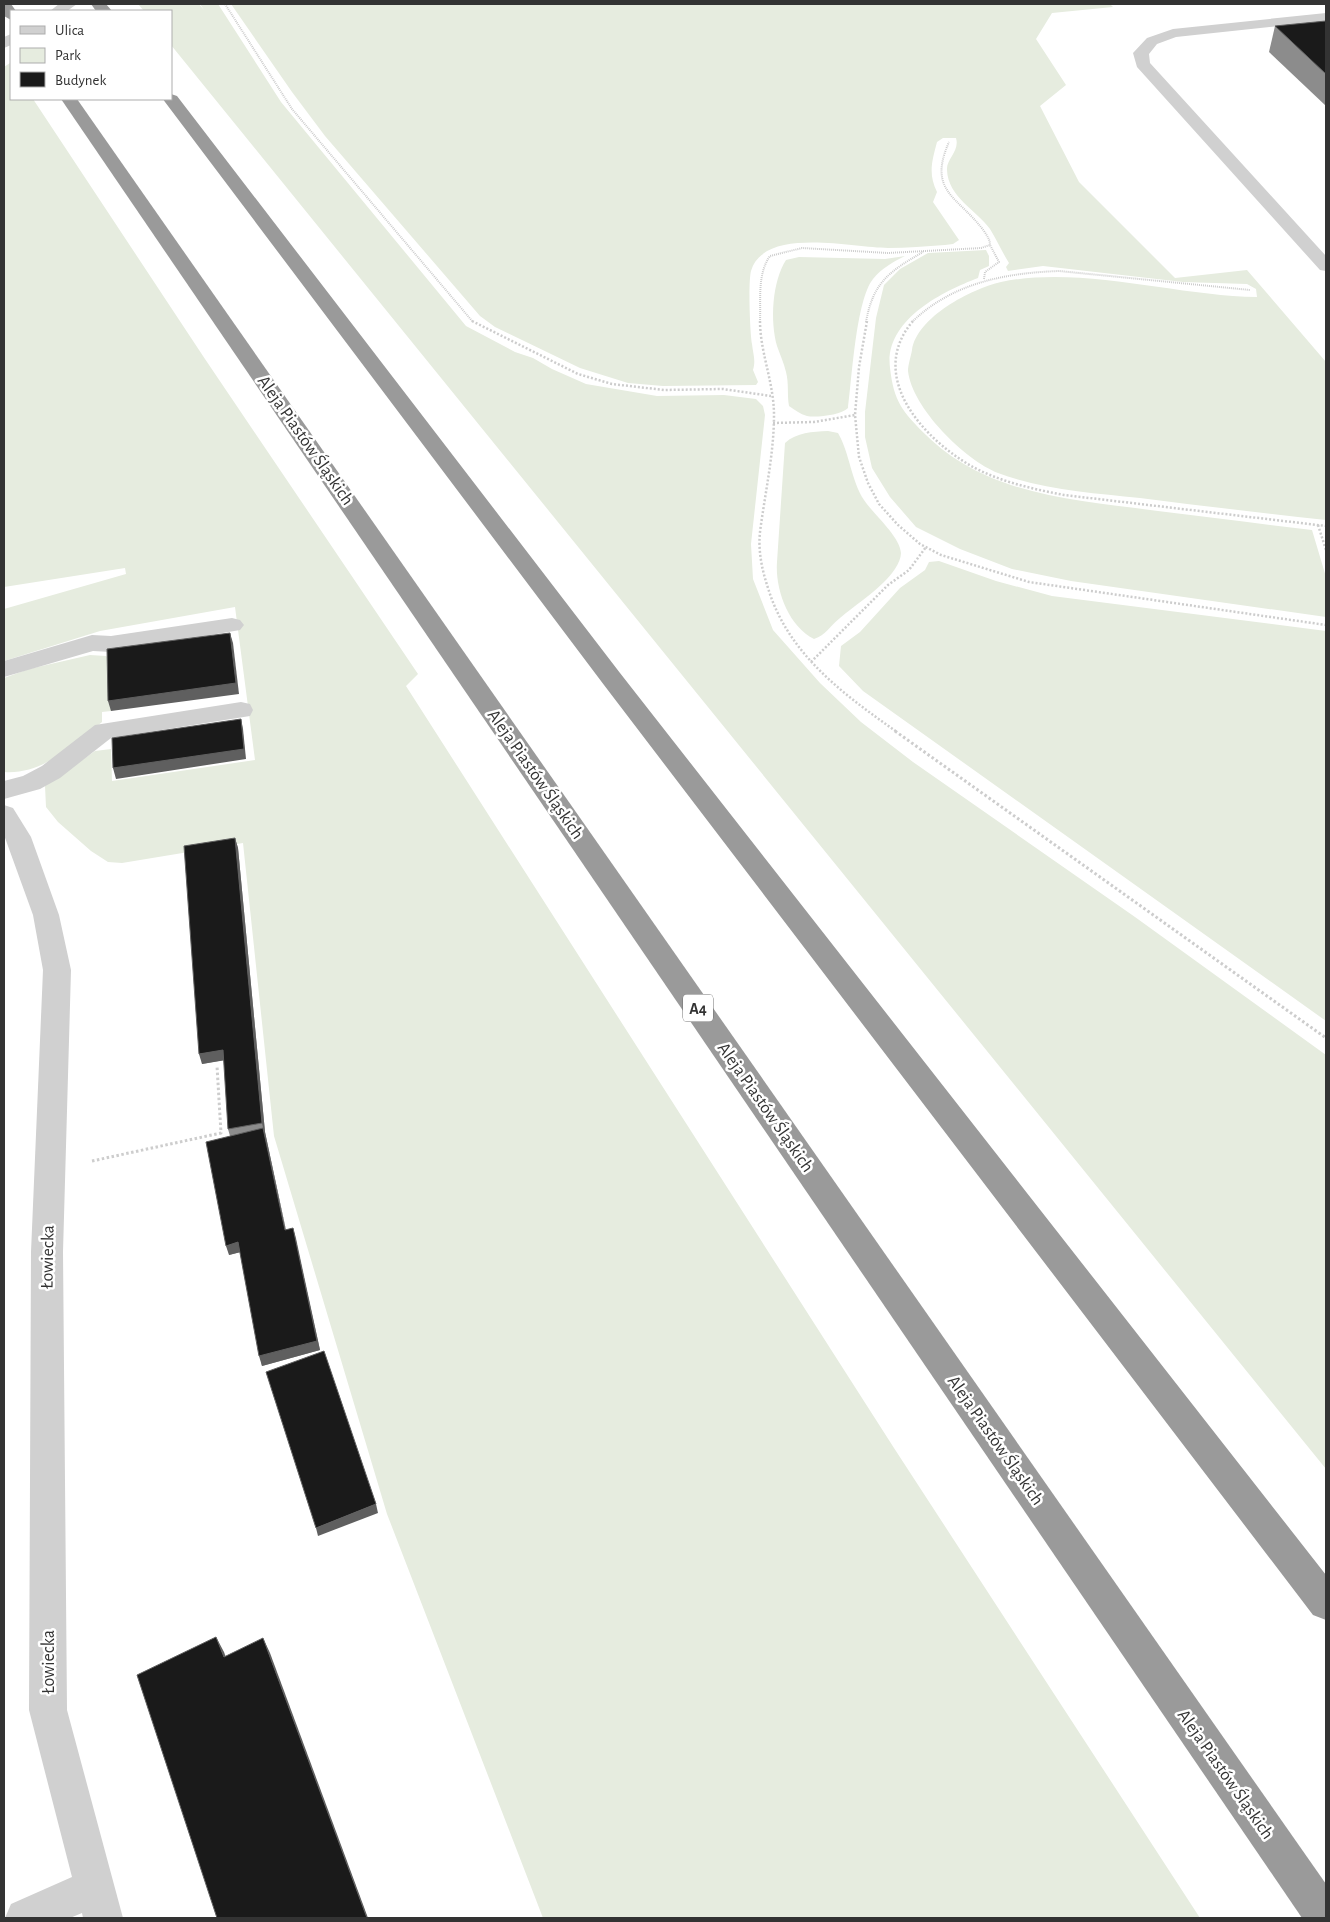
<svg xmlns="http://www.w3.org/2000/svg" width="1330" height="1922" viewBox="0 0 1330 1922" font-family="'Alegreya Sans',sans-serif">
  <rect width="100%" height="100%" fill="#fff"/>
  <g fill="#e6ecdf">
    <path d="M138 4H199L204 10 200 4H218L281 102 466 326 515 352 533 358 552 369 586 384 657 396 724 395 756 399 763 406 765 415 751 544 753 579 773 630 820 683 861 722 913 762 1135 917 1326 1055V1469L171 45V11H144Z"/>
    <path d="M231 4H1110L1113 7 1052 13 1036 39 1066 85 1040 106 1079 182 1175 278 1247 270 1326 362V520C1264 513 1202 506 1140 498 1092 493 1043 490 998 473 965 460 912 408 908 371 908 365 911 356 912 350 917 317 971 289 1001 282 1081 265 1177 296 1257 297L1256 289 1247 284 1183 282 1043 266 1008 271 1006 267 1009 263C1002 252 997 240 990 229 976 210 948 197 947 170 946 159 960 151 956 138H943L937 142C932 161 928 174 937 192L933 202 959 240 953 244 945 245C926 246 907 248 888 248 853 248 764 226 751 271 748 283 750 331 752 344 753 354 756 360 753 370L758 382 756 385 663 386 628 383 580 368 495 327 480 316 325 136 292 92Z"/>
    <path d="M10 63 11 99H33L205 359 418 674 406 686 894 1448 1200 1918H543L387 1514 274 1136 243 843 122 863 108 862 91 851 58 822 46 807 45 786 95 751 111 749 112 781 255 760 235 607 100 631 4 661V609L126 574 125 568 4 587V67Z"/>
    <path d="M986 250 989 256V266L980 270 978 278C941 292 884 321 890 368 894 402 902 411 926 435 988 496 1076 500 1158 511 1209 517 1260 524 1312 530L1326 577V617L1071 581 1012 569 960 549 916 527 890 497 872 468 865 437V412L876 318 884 285 900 269 928 253Z"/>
    <path d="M905 256C893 262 882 268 873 279 856 300 852 379 848 408 841 415 816 418 807 416 800 414 795 410 789 406 787 395 789 383 786 372 784 363 780 355 777 346 770 321 772 282 786 260L799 257 885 259Z"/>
    <path d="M828 431 838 433C850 454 851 480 864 500 873 514 900 536 901 553 901 563 891 575 884 582 871 595 854 606 840 618 830 626 826 635 814 639 788 626 775 589 777 562L785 443C797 432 812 432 828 431Z"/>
    <path d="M939 561 996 581 1052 596 1326 631V1021L863 691 839 666 841 646 860 632 900 588 925 570 929 562Z"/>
    <path d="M90 655 106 656 110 660 111 711 102 712V722C74 744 43 775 4 772V678L29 669Z"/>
  </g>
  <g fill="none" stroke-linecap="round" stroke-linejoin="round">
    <g stroke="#cdcdcd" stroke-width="2" stroke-dasharray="1 1" stroke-linecap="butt">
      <path d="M225 4 292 109 473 322"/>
      <path d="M984 279 985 272 999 262 990 245"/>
      <path d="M760 322C761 300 757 274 770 256L802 248 888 253 981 248 990 245C990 239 987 236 984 231 958 196 927 192 949 142"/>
      <path d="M866 322C873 282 890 271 923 252"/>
      <path d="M912 322C952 283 1005 273 1059 271L1250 290"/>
    </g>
    <g stroke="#cdcdcd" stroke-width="2.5" stroke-dasharray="2 2" stroke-linecap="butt">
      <path d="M472 321 578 374 612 384 664 390 723 389 771 396"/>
      <path d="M760 321C760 352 774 383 774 415 774 454 765 493 760 532 758 551 762 570 768 588 788 654 843 694 897 732"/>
      <path d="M867 321 859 367 855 415 859 457 868 483 879 504 898 525 920 544 941 555 1029 582 1326 625"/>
      <path d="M913 321C866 376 923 439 973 467 1001 482 1033 489 1064 495L1326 526"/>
      <path d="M773 423 814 422 855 415"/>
      <path d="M1318 525 1326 550"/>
      <path d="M811 662 888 585 909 570 926 547"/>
    </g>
    <g stroke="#cdcdcd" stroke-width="3" stroke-dasharray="2.5 2.5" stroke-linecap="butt">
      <path d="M895 731 1326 1038"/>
      <path d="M92 1161 221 1133 217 1066"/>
    </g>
    <path fill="#d0d0d0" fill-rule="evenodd" d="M1326 13V21L1176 37 1157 44 1149 54 1150 63 1326 256V271L1320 270 1137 67 1133 53 1147 38 1173 29Z"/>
    <g fill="#d0d0d0" fill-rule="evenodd">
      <path d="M232 618 240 620 244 625 240 630 111 652 93 651 4 677V661L92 635 111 636Z"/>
      <path d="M241 702 250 704 253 710 250 716 111 738 60 778 40 789 4 799V781L23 776 42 766 95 725Z"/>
      <path d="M4 805 13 808 31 837 59 915 71 970 63 1252 67 1710 123 1918H83L82 1913 70 1918H5L11 1904 72 1877 29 1710 31 1252 43 970 33 915 4 835Z"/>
    </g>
    <g fill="#d0d0d0" fill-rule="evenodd">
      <path d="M59 4H77L67 11H50Z"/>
      <path d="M11 34V45L4 48V37Z"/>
    </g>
    <g fill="#9a9a9a" fill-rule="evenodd">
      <path d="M4 4H11L16 11H11V20L4 16Z"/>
      <path d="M91 4H106L112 11H96Z"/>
      <path d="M171 94 177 96 620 673 1326 1575V1620L1313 1615 604 685 165 102 163 99H171Z"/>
      <path d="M61 99H77L1326 1884V1918H1302Z"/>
    </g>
  </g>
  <g fill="#8c8c8c">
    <path d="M1326 21V106L1269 52 1275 26Z"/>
    <path d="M235 838 238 848 265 1132 286 1230 293 1228 296 1238 320 1350 262 1366 240 1252 229 1255 230 1136 228 1129 224 1060 202 1064Z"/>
  </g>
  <g fill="#5f5f5f">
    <path d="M230 633 233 643 239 694 111 711 108 701Z"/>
    <path d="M241 719 243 729 246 759 116 779 113 768Z"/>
    <path d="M235 838 238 848 265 1132 288 1240 262 1123Z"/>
    <path d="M223 1050 226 1060 202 1064 199 1054Z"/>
    <path d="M293 1228 320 1350 262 1366 259 1356Z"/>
    <path d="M238 1242 241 1252 229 1255 226 1246Z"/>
    <path d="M376 1504 378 1513 318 1536 316 1528Z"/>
    <path d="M216 1637 224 1652 231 1672 224 1657Z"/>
    <path d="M263 1638 270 1653 368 1918H367Z"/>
  </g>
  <g fill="#1a1a1a" stroke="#5f5f5f">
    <path d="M1326 21V74L1275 26Z"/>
    <path d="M230 633 236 683 108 701 107 649Z"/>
    <path d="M241 719 244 749 113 768 112 738Z"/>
    <path d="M235 838 262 1123 228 1129 223 1050 199 1054 184 846Z"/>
    <path d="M263 1128 285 1230 293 1228 317 1341 259 1356 238 1242 226 1246 206 1142Z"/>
    <path d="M324 1351 376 1504 316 1528 266 1372Z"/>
    <path d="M216 1637 224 1657 263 1638 367 1918H217L137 1675Z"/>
  </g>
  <g text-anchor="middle" stroke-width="5" stroke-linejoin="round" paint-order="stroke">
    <rect fill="#fff" stroke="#707070" stroke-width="1" x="683" y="994.5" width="30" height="27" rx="4"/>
    <g font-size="16" font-weight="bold" fill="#333">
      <text x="698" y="1014">A4</text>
    </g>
    <g font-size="18" fill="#333" stroke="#fff">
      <text transform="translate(306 440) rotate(55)" y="6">Aleja Piastów Śląskich</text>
      <text transform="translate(536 774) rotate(55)" y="6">Aleja Piastów Śląskich</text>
      <text transform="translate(766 1107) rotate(55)" y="6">Aleja Piastów Śląskich</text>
      <text transform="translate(47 1257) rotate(-89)" y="6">Łowiecka</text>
      <text transform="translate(996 1440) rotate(55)" y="6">Aleja Piastów Śląskich</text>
      <text transform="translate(48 1662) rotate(-90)" y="6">Łowiecka</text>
      <text transform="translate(1226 1774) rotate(55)" y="6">Aleja Piastów Śląskich</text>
    </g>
  </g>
  <rect width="1330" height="1922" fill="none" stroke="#333333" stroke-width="10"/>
  <rect x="10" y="10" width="162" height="90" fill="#ffffff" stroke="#adadad"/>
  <rect x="20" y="26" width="25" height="8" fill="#d0d0d0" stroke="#adadad"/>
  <text x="55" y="35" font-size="15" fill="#333333">Ulica</text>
  <rect x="20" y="48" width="25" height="15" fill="#e6ecdf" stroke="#adadad"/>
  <text x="55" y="60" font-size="15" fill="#333333">Park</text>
  <rect x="20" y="72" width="25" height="15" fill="#1a1a1a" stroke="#adadad"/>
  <text x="55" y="85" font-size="15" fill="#333333">Budynek</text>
</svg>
